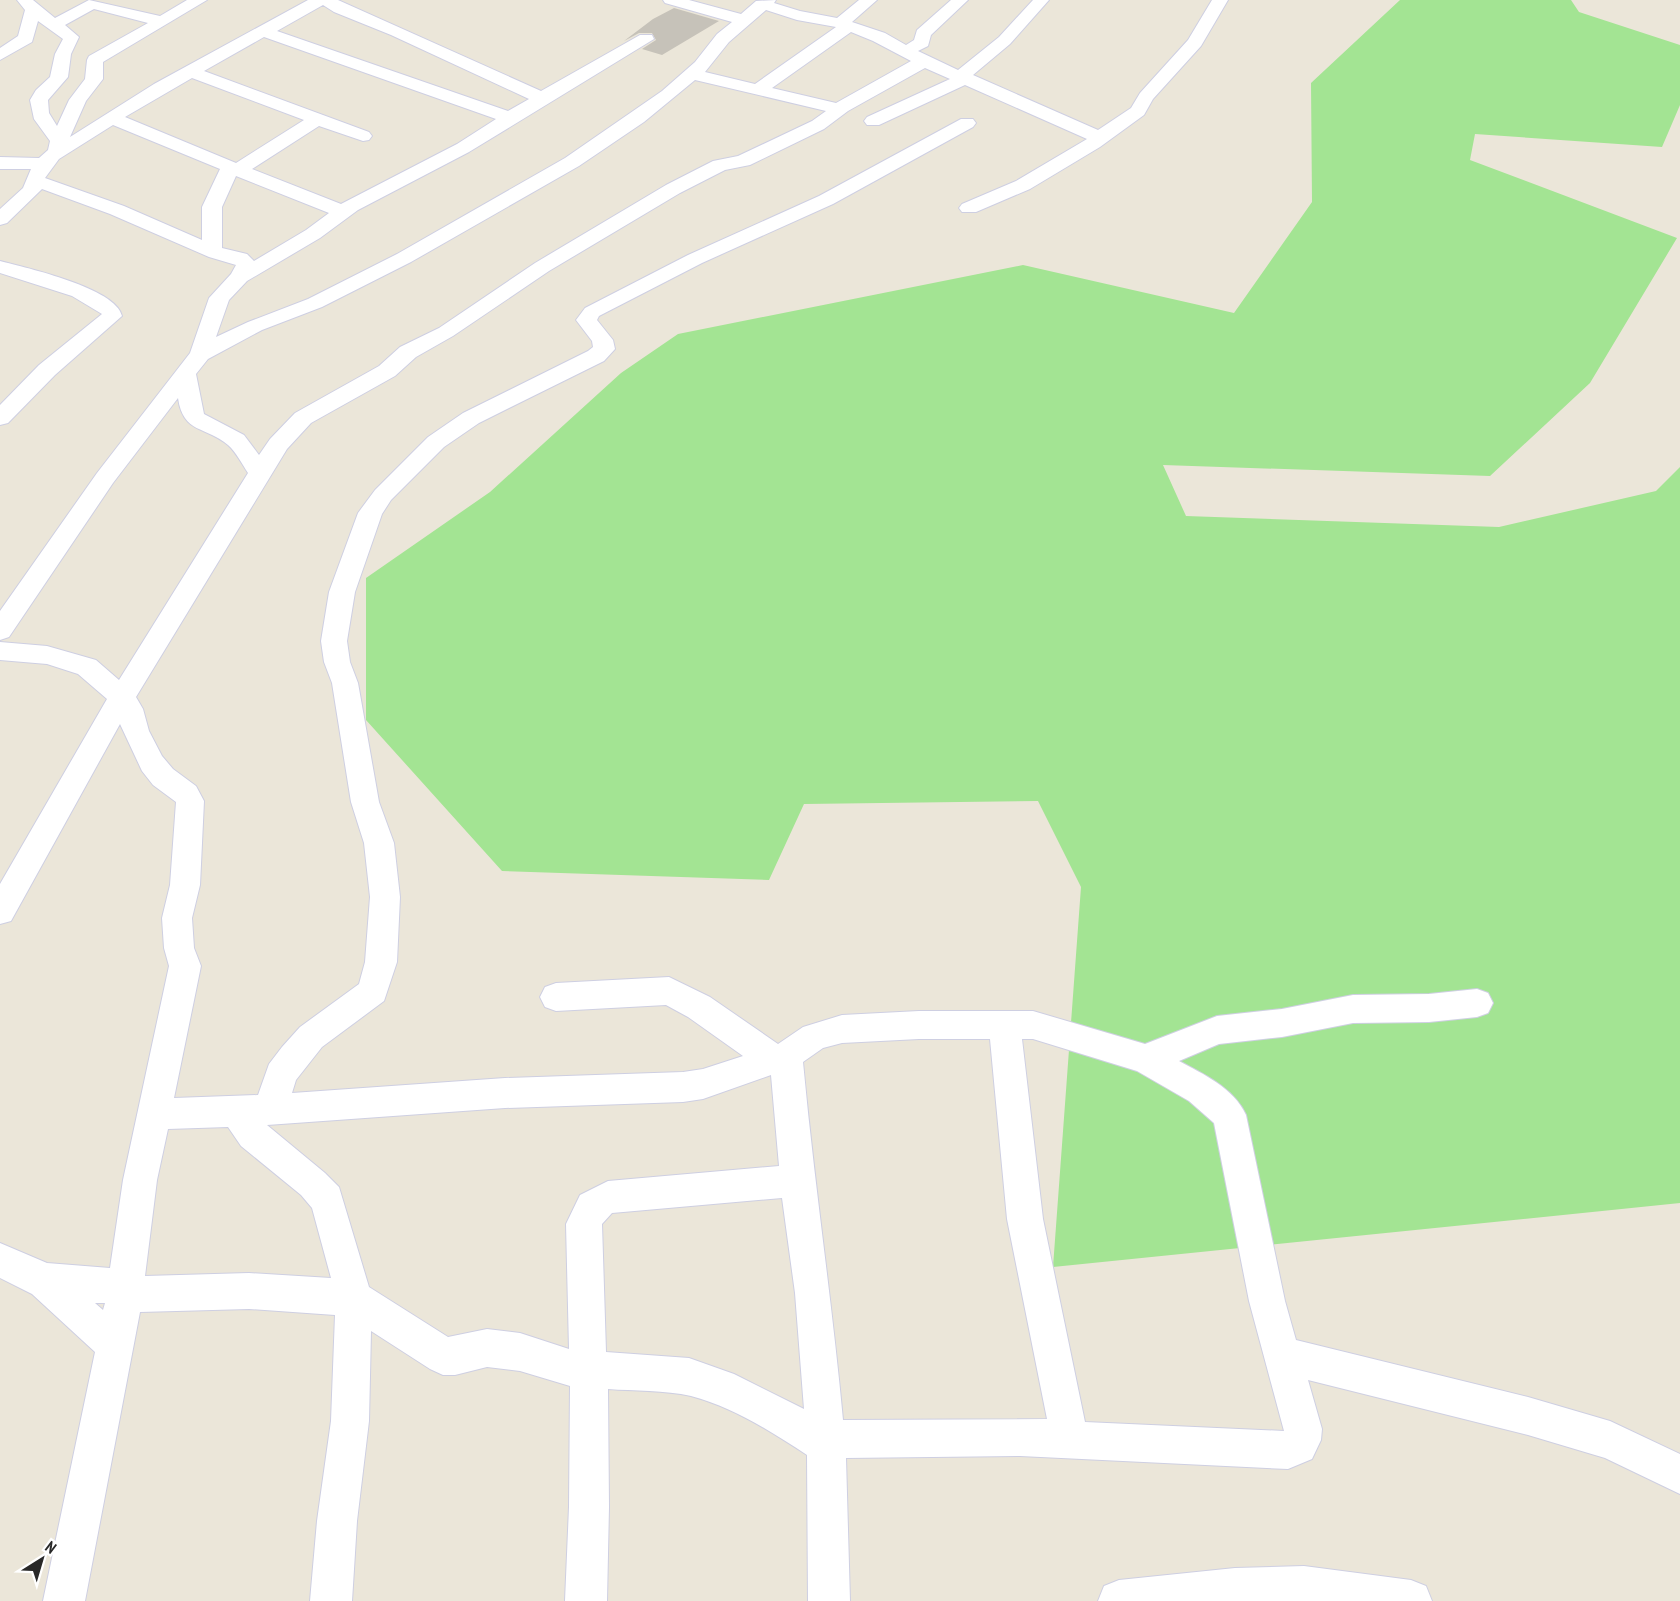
<svg xmlns="http://www.w3.org/2000/svg" width="1680" height="1601" viewBox="0 0 1680 1601" font-family="'PT Sans Narrow',sans-serif">
  <rect width="100%" height="100%" fill="#ebe6d9"/>
  <path fill="#a3e493" d="M1400 0H1571L1579 12 1680 45V105L1662 147 1475 134 1470 160 1677 238 1590 383 1490 476 1163 465 1186 516 1499 527 1656 491 1680 467V1203L1053 1267 1081 887 1038 801 804 804 769 880 502 871 366 720V578L490 492 621 373 678 334 1023 265 1234 313 1312 202 1311 83Z"/>
  <path fill="#c6c2b9" d="M674 8 719 21 662 55 642 49 656 40 652 33H639L624 41 653 19Z"/>
  <g fill="none" stroke-linecap="round" stroke-linejoin="round">
    <defs>
      <g id="minor">
        <path d="M17 0H33L55 18 89 0 160 16 187 0H207L103 62V79L86 101 70 137 154 84 308 0H338L541 91 640 35H652L654 39 469 152 358 210 320 238 247 281 229 300 216 337 248 322 308 299 397 254 565 158 662 91 695 62 717 34 732 22 665 3 663 0H689L741 14 756 1 776 0 774 3 800 11 837 18 859 0H877L852 22 885 33 906 45 914 40 917 30 951 0H968L931 35 928 46 918 51 958 70 999 37 1033 0H1049L1010 44 973 75 1098 130 1131 108 1140 93 1188 40 1212 0H1228L1201 46 1153 99 1144 115 1100 147 1030 189 976 212H962L959 208 962 204 1016 181 1087 139 965 85 879 125H867L864 121 867 117 950 79 925 68 848 111 824 129 750 165 725 170 680 193 549 271 453 336 416 357 395 376 311 423 287 449 136 697 143 709 149 731 162 756 173 769 196 786 204 801 200 885 192 918 194 948 201 966 174 1098 258 1095 269 1064 282 1047 300 1027 359 984 365 962 370 897 364 843 351 802 332 683 324 662 321 641 329 592 358 513 375 490 428 437 463 413 588 351 593 347 592 341 576 320 585 308 688 255 819 196 961 119H973L976 123 973 127 833 204 702 263 599 316 597 320 613 340 615 349 604 361 479 423 444 447 391 500 382 514 355 592 347 641 350 662 358 683 379 802 394 843 400 897 397 962 384 1001 322 1047 296 1080 292 1093 505 1078 683 1072 703 1069 743 1056 688 1017 666 1005 556 1011 545 1007 540 997 545 987 556 983 669 977 710 997 778 1044 803 1027 842 1015 919 1011H1033L1145 1044 1217 1016 1282 1009 1353 995 1429 994 1477 989 1488 993 1493 1003 1488 1013 1477 1017 1429 1022 1353 1023 1282 1037 1219 1044 1179 1061C1203 1074 1234 1088 1246 1115L1285 1301 1296 1340 1528 1397 1610 1421 1680 1454V1494L1605 1458 1528 1435 1308 1380 1322 1429 1321 1440 1312 1459 1288 1469 1020 1456 846 1458 850 1601H808L807 1455C772 1432 733 1407 691 1396 665 1390 634 1391 608 1389L609 1507 607 1601H565L569 1507 570 1386 520 1371 487 1367 455 1375H443L430 1369 371 1331 369 1421 357 1521 352 1601H310L317 1521 331 1421 335 1315 249 1309 140 1312 85 1601H43L95 1352 32 1294 0 1278V1243L47 1263 110 1268 123 1180 169 966 164 948 162 918 170 885 176 802 153 785 142 771 120 724 11 921 0 924V884L107 699 78 674 47 664 0 660V642L47 646 96 660 119 680 248 473C242 464 236 452 228 445 206 426 183 434 178 398L113 483 9 637 0 640V611L97 473 190 353 209 298 231 274 236 265 209 257 110 214 42 189 7 223 0 225V209L23 188 31 169H0V157L39 158 48 150 50 141 34 119 30 100 36 90 50 77 55 54 63 39 38 21 32 42 0 60V48L18 36 25 10ZM323 5 334 12 391 35 529 99 508 111 277 31ZM94 9 148 23 89 56 87 60 85 79 69 100 57 126 49 113 48 100 68 77 71 54 79 37 65 25ZM766 10 797 20 836 27 755 84 705 72 729 42ZM851 32 873 41 911 61 836 103 772 88ZM264 37 496 119 457 144 341 204 252 169 319 126 363 141 369 140 372 136 369 132 204 71ZM192 78 304 120 236 163 125 117ZM695 80 826 111 812 121 738 156 713 161 666 185 535 263 439 328 400 347 379 366 295 413 270 439 259 455 244 435 204 414 196 374 208 359 262 330 322 307 411 262 579 166 644 122ZM113 125 220 169 202 207V240L124 206 45 178 59 159ZM236 176 329 213 306 230 254 261 247 254 222 248V207ZM919 1039H990L1007 1219 1047 1419 843 1420C832 1300 814 1182 803 1062L823 1048 842 1043ZM1022 1039H1033L1137 1071 1189 1101 1214 1123 1249 1301 1284 1431 1085 1422 1043 1219ZM771 1075 779 1166 608 1181 580 1195 566 1224 569 1349 520 1333 487 1329 448 1337 369 1287 339 1187 325 1173 267 1125 505 1108 683 1102 703 1099ZM228 1127 241 1146 301 1195 312 1208 331 1278 249 1273 145 1276 157 1180 168 1129ZM782 1198 795 1293 804 1409 734 1374 689 1358 606 1352 602 1224 612 1213ZM95 1303H105L103 1310Z"/>
        <path d="M0 261C27 268 116 288 122 316L55 375 8 423 0 425V405L39 365 102 314 72 296 0 273Z"/>
        <path d="M1304 1566 1411 1580 1426 1586 1432 1601H1098L1104 1586 1119 1580 1235 1568Z"/>
      </g>
    </defs>
    <use href="#minor" stroke="#cecfe2" stroke-width="2"/>
    <use href="#minor" fill="#fff" fill-rule="evenodd"/>
  </g>
  <g transform="translate(42 1559) rotate(37)" stroke="#ffffff" stroke-width="4.5" paint-order="stroke">
  <path d="M0-4.5L10 22L0 15L-10 22Z" fill="#282828"/>
  <text y="-9" font-size="16" font-weight="bold" text-anchor="middle" fill="#282828">N</text>
  </g>
</svg>
